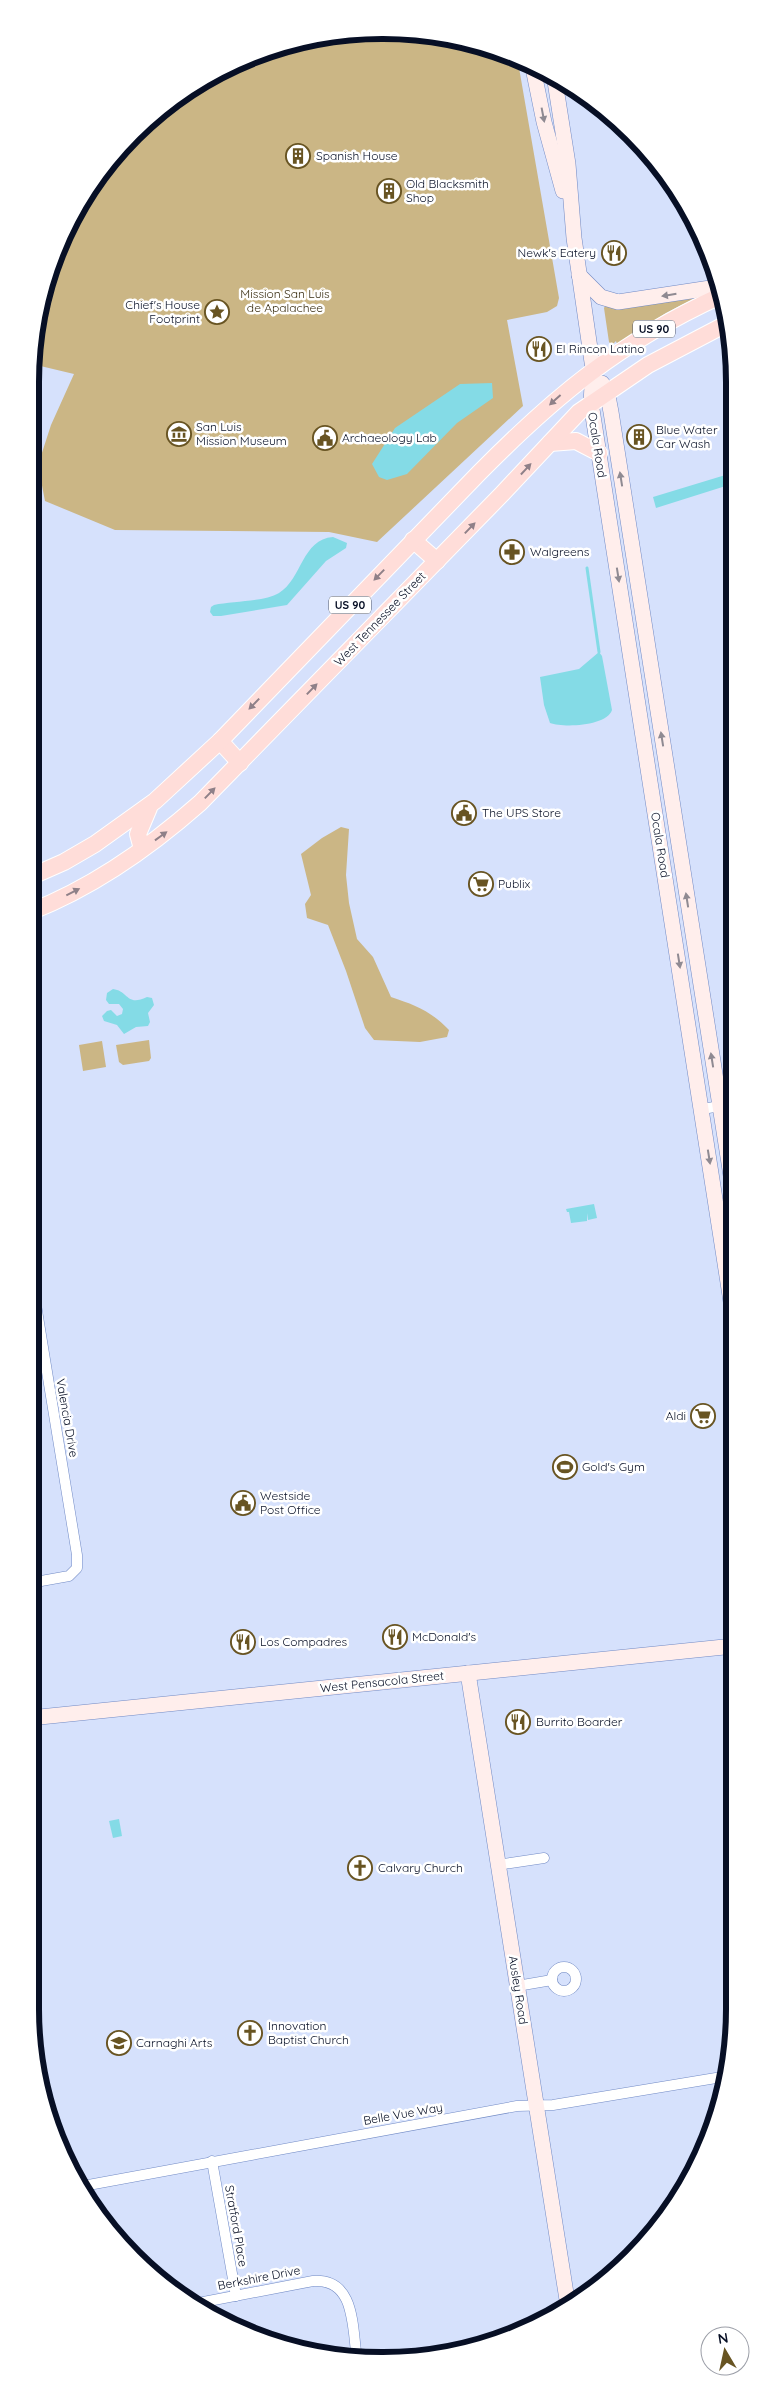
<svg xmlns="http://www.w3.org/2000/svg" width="765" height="2391" viewBox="0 0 765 2391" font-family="Quicksand,sans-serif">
  <rect width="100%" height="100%" fill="#d6e1fc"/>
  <g fill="#cbb685">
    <path d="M383 30 452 37 518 62 559 298 557 306 547 312 507 320 523 406 377 542 329 532 115 530 45 501 38 465 51 425 74 374 32 364 37 313 57 247 90 186 133 133 187 89 248 57 314 37Z"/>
    <path d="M697 297 666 313 617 344 616 341 612 345 609 342 604 308 606 304Z"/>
    <path d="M341 827 349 829 346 875 349 903 357 939 373 957 391 997C415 1005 431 1011 449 1030L447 1037 420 1042 374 1040 365 1028 346 971 328 925 307 918 305 904 311 895 301 854 322 838Z"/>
    <path d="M149 1040 151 1058 149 1061 123 1065 119 1062 116 1045Z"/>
    <path d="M102 1041 106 1067 83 1071 79 1045Z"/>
  </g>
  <g fill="#84dbe6">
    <path d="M492 383 493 398 457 423 407 474 387 480 379 477 372 464 395 428 460 384Z"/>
    <path d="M732 473V484L656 508 653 497Z"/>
    <path d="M333 537 347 543 346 548 326 561 287 605 221 616H213L210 612 211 607 214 605C233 601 264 602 279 593 302 579 302 539 333 537Z"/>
    <path d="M599 652 602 656 612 710C607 726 564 728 550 723L544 705 540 677 579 669Z"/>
    <path d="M113 989C129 991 126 1007 147 997L152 998 154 1005 148 1013 150 1022 148 1026 136 1027 124 1034 117 1025 104 1021 102 1016 107 1011 111 1010 117 1016 122 1014 123 1009 119 1004H109L106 1000 107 993Z"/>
    <path d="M594 1204 597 1218 588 1220 587 1213V1221L571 1223 569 1212H567L566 1209Z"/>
    <path d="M119 1819 122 1836 113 1838 109 1821Z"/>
  </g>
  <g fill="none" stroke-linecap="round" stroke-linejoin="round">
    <path stroke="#84dbe6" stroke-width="3" d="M587 568 599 652"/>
    <defs>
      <g id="street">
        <path d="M31 376 32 377"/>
        <path d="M702 1109 733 1104"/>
        <path d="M30 1268 77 1555V1568L69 1576 30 1583"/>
        <path d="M497 1865 544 1858"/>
        <circle cx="564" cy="1979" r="12"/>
        <path d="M517 1986 552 1980"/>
        <path d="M212 2161 236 2296"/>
        <path d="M83 2186 517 2106 553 2105 728 2076"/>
        <path d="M193 2304 313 2281C356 2278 352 2328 357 2359"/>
      </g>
      <g id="secondary">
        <path d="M533 68 544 122 563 191"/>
        <path d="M554 75 568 164 574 238 593 369 591 403 734 1321"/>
        <path d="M579 275 601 297 618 302 717 287"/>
        <path d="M602 383 607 391 611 412 734 1195"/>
        <path d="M468 1673 568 2306"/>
        <path d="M30 1718 734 1646"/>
      </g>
      <g id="primary">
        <path d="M550 443 576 441 599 453"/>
        <path d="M413 540 437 561"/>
        <path d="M220 741 240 763"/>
        <path d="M142 849 138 834 149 808"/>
        <path d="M30 877 64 862 95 844 155 801 220 741 479 473C555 396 620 342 720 296"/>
        <path d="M30 912C94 887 149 848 200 803L502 494 579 412 648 365 728 323"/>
      </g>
    </defs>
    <use href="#street" stroke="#718ac5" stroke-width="11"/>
    <use href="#secondary" stroke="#718ac5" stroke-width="16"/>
    <use href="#primary" stroke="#fff" stroke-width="18"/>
    <use href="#street" stroke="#fff" stroke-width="10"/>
    <use href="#secondary" stroke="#ffeeec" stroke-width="15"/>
    <use href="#primary" stroke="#ffddd9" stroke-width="16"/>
  </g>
  <defs><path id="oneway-solid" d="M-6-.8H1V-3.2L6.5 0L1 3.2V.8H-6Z" transform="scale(1.25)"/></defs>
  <g fill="#8f8a92">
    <use href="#oneway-solid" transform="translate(543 115) rotate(79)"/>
    <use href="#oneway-solid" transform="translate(669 295) rotate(171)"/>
    <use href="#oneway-solid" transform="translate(621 479) rotate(-99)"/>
    <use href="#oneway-solid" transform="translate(618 575) rotate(81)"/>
    <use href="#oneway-solid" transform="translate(662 739) rotate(-99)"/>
    <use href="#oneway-solid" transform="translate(687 900) rotate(-99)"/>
    <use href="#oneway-solid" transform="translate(679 961) rotate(81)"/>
    <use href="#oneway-solid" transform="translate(712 1060) rotate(-99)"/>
    <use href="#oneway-solid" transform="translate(709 1157) rotate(81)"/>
  </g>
  <g fill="#8f8088">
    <use href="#oneway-solid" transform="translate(555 400) rotate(138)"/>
    <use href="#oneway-solid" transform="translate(526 469) rotate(-47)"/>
    <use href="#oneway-solid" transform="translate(470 528) rotate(-46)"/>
    <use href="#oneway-solid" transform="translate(379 575) rotate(134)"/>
    <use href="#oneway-solid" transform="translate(312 689) rotate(-46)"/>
    <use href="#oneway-solid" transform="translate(254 704) rotate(134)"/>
    <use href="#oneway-solid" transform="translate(210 793) rotate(-46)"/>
    <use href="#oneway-solid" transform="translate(161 836) rotate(-36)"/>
    <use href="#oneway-solid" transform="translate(73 892) rotate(-27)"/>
  </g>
  <defs>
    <symbol id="building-ring" viewBox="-11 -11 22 22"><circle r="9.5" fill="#fff" stroke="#685422" stroke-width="1.5"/><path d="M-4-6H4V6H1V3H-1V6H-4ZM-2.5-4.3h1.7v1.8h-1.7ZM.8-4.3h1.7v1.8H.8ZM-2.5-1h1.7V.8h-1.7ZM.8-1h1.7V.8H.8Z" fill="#685422"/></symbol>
    <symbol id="restaurant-ring" viewBox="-11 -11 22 22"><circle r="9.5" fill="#fff" stroke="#685422" stroke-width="1.5"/><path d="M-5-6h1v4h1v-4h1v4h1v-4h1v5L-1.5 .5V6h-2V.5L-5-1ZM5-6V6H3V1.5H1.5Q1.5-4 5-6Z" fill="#685422"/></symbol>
    <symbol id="sight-ring" viewBox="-11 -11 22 22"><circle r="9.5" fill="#fff" stroke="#685422" stroke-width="1.5"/><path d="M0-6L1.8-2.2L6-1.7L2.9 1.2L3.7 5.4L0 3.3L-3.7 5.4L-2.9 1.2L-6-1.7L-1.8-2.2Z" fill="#685422"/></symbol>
    <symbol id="museum-ring" viewBox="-11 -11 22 22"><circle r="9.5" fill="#fff" stroke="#685422" stroke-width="1.5"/><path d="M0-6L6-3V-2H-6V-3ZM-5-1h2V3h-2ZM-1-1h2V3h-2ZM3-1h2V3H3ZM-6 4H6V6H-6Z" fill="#685422"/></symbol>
    <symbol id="civic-ring" viewBox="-11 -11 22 22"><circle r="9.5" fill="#fff" stroke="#685422" stroke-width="1.5"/><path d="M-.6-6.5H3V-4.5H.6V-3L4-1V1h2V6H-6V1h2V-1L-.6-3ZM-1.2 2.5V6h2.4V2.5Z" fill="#685422"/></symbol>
    <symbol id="pharmacy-ring" viewBox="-11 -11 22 22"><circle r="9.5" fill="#fff" stroke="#685422" stroke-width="1.5"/><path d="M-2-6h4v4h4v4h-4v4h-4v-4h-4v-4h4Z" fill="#685422"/></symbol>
    <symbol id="supermarket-ring" viewBox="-11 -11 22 22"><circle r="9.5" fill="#fff" stroke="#685422" stroke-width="1.5"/><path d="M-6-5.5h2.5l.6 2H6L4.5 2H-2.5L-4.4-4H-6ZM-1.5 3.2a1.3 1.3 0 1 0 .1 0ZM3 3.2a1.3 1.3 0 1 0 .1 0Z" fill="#685422"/></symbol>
    <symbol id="stadium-ring" viewBox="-11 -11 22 22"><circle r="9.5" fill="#fff" stroke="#685422" stroke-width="1.5"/><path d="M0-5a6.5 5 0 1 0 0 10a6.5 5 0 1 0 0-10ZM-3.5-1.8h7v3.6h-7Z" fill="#685422"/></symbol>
    <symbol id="church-ring" viewBox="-11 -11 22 22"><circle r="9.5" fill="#fff" stroke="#685422" stroke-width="1.5"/><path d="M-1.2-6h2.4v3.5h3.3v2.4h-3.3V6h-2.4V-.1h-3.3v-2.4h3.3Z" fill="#685422"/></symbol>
    <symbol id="university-ring" viewBox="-11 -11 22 22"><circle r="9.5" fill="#fff" stroke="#685422" stroke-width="1.5"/><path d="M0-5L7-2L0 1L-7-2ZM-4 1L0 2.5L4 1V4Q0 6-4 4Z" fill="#685422"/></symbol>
  </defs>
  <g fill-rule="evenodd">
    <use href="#building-ring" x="284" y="142" width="28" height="28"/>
    <use href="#building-ring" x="375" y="177" width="28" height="28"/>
    <use href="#restaurant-ring" x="600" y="239" width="28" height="28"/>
    <use href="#sight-ring" x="203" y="298" width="28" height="28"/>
    <use href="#restaurant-ring" x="525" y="335" width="28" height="28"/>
    <use href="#museum-ring" x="165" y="420" width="28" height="28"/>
    <use href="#building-ring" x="625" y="423" width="28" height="28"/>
    <use href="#civic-ring" x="311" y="424" width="28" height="28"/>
    <use href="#pharmacy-ring" x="498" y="538" width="28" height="28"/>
    <use href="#civic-ring" x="450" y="799" width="28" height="28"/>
    <use href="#supermarket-ring" x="467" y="870" width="28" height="28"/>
    <use href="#supermarket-ring" x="689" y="1402" width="28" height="28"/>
    <use href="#stadium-ring" x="551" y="1453" width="28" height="28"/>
    <use href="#civic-ring" x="229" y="1489" width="28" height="28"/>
    <use href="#restaurant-ring" x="381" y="1623" width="28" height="28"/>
    <use href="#restaurant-ring" x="229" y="1628" width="28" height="28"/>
    <use href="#restaurant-ring" x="504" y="1708" width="28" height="28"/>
    <use href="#church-ring" x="346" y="1854" width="28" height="28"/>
    <use href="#church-ring" x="236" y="2019" width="28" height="28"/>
    <use href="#university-ring" x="105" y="2029" width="28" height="28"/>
  </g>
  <g text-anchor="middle" stroke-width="5" stroke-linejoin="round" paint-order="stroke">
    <g fill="#fff" stroke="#515766" stroke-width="1">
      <rect x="633" y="320.5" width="42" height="17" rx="4"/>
      <rect x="329" y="596.5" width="42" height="17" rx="4"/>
    </g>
    <g font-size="11" font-weight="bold" fill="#070f25">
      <text x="654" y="333">US 90</text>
      <text x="350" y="609">US 90</text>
    </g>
    <g font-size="12" fill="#070f25" stroke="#fff" text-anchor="start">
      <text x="316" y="160">Spanish House</text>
      <text x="406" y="188">Old Blacksmith<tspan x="406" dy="14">Shop</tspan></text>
      <text x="596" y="257" text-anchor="end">Newk's Eatery</text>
      <text x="200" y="309" text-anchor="end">Chief's House<tspan x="200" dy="14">Footprint</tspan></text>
      <text x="556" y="353">El Rincon Latino</text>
      <text x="196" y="431">San Luis<tspan x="196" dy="14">Mission Museum</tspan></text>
      <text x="656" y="434">Blue Water<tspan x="656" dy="14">Car Wash</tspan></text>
      <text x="342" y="442">Archaeology Lab</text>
      <text x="530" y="556">Walgreens</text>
      <text x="482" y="817">The UPS Store</text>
      <text x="498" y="888">Publix</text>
      <text x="686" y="1420" text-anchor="end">Aldi</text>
      <text x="582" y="1471">Gold's Gym</text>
      <text x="260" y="1500">Westside<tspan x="260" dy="14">Post Office</tspan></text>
      <text x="412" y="1641">McDonald's</text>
      <text x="260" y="1646">Los Compadres</text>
      <text x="536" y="1726">Burrito Boarder</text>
      <text x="378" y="1872">Calvary Church</text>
      <text x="268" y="2030">Innovation<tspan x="268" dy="14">Baptist Church</tspan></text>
      <text x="136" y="2047">Carnaghi Arts</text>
    </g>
    <g font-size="12" fill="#382c10" stroke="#fff">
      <text x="285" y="298">Mission San Luis<tspan x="285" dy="14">de Apalachee</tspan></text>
    </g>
    <g font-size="12" fill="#070f25" stroke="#fff">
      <text transform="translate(597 445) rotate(81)" y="4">Ocala Road</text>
      <text transform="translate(380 619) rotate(-46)" y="4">West Tennessee Street</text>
      <text transform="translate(660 845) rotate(81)" y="4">Ocala Road</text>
      <text transform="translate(67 1418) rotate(80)" y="4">Valencia Drive</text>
      <text transform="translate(382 1682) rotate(-6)" y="4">West Pensacola Street</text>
      <text transform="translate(518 1990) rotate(81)" y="4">Ausley Road</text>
      <text transform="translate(403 2114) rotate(-10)" y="4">Belle Vue Way</text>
      <text transform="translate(236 2226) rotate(80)" y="4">Stratford Place</text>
      <text transform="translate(259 2278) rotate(-11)" y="4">Berkshire Drive</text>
    </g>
  </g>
  <path d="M0 0H765V2391H0ZM382 39H383A343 343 0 0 1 726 382V2009A343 343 0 0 1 383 2352H382A343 343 0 0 1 39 2009V382A343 343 0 0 1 382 39Z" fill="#fff" fill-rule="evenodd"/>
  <path fill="none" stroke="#070f25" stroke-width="6" d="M382 39H383A343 343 0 0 1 726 382V2009A343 343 0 0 1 383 2352H382A343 343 0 0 1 39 2009V382A343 343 0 0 1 382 39Z"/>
  <g transform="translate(725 2351) rotate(351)"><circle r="24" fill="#ffffff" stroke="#9c9fa8"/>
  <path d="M0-4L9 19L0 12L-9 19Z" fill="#685422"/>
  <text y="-8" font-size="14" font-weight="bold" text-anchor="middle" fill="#070f25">N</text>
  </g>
</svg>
